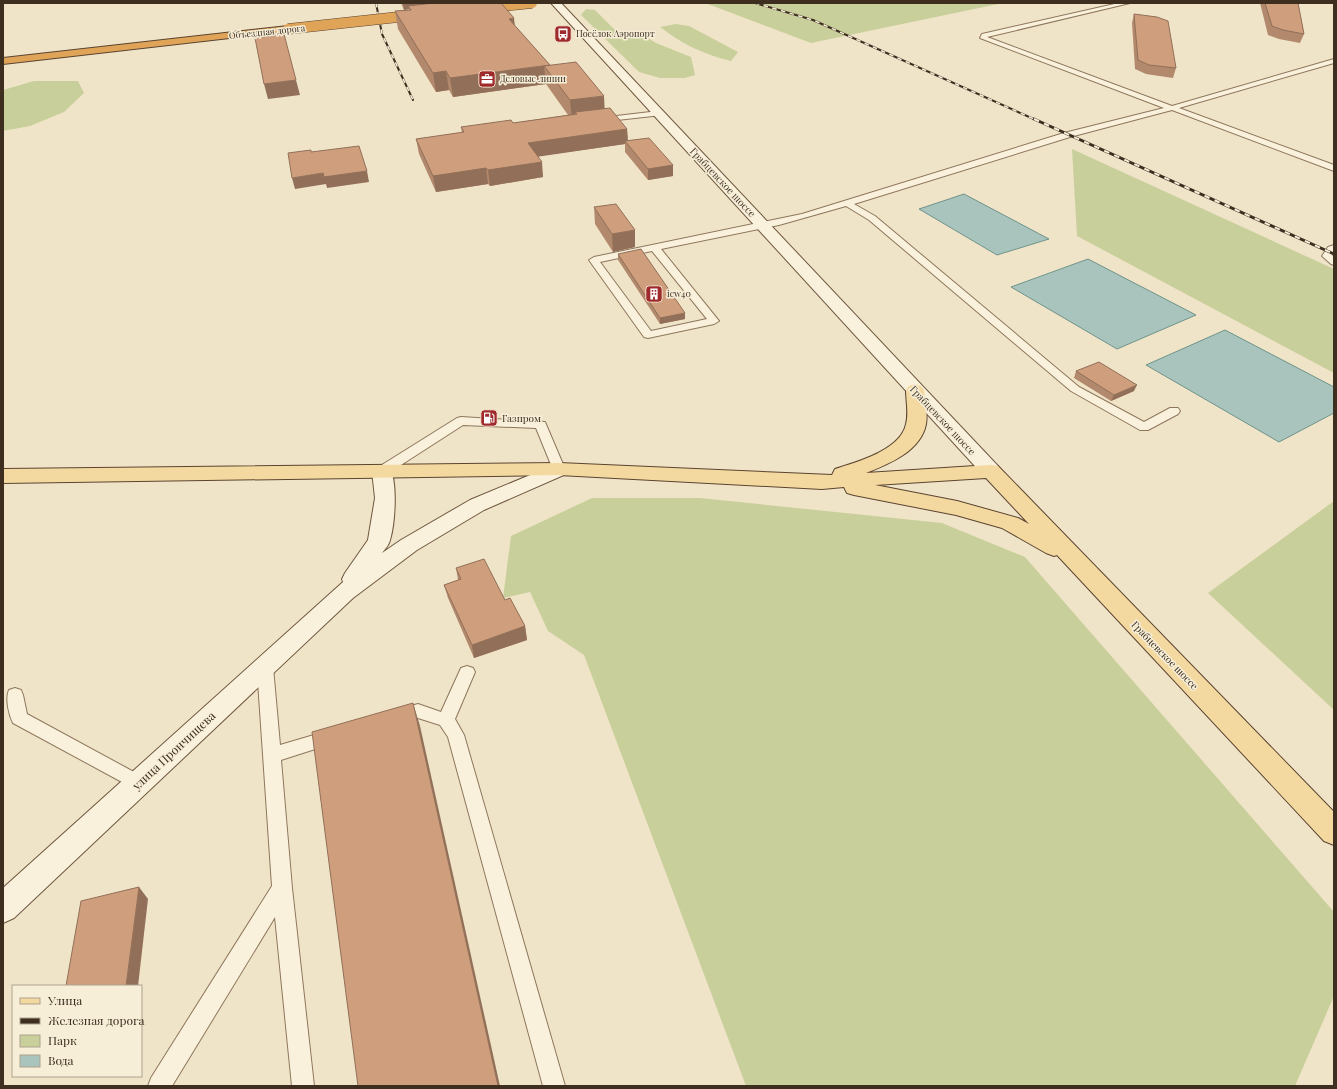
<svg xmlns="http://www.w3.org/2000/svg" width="1337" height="1089" viewBox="0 0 1337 1089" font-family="'Playfair Display',serif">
  <rect width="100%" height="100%" fill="#f0e4c8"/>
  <g fill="#c9cf9b">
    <path d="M705 3H1003L811 43Z"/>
    <path d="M586 9 595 10 618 33H640L656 43 691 57 695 75 685 78H660L639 72 581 15Z"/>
    <path d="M676 24 689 26 738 52 731 61C705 55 682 44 660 27Z"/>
    <path d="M34 81H78L84 93 64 112 30 126 3 131V90Z"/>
    <path d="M1072 149 1334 269V373L1077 236Z"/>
    <path d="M592 498H700L942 523 1025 557 1334 912V996L1295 1086H746L584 655 548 631 530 592 503 598 511 536Z"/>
    <path d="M1334 501V710L1208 593Z"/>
  </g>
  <g fill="#a9c4bc" stroke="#6f938a">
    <path d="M964 194 1049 239 997 255 919 209Z"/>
    <path d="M1088 259 1196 315 1117 349 1011 287Z"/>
    <path d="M1225 330 1334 387V413L1279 442 1146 365Z"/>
  </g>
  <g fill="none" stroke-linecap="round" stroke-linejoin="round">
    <defs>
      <g id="lane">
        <path d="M1119 3H1130L987 37 1172 106 1334 59V63L1179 108 1334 165V171L1172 110 1070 137 854 204 875 216 1079 387 1144 422 1170 408H1178L1180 411 1178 414 1148 430H1140L1071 391 869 220 846 206 779 225 661 249 719 321 714 324 648 338 644 337 589 260 594 257 802 214 1064 133 1164 108 980 38 982 34ZM652 251 707 319 651 331 600 262Z"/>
        <path d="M659 111H662V115L599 122 595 120 599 118Z"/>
        <path d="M1334 245V252L1332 255 1334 257V265L1331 264 1322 256 1328 247Z"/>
        <path d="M461 417 545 422 565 469 564 472 559 473 554 472 536 428 463 425 387 474 382 475 377 474 376 471 377 468 457 418Z"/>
        <path d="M265 661 271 663 273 667 280 745 331 730 337 732 339 737 337 742 281 760 292 888 314 1086H292L275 917 172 1086H148L151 1078 272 886 257 667 259 663Z"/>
        <path d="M467 666 473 668 475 672 455 719 464 735 565 1086H543L448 737 440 725 418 718 397 724 391 722 389 717 391 712 418 704 441 712 461 668Z"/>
        <path d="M15 688 21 690 23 695 27 714 145 778 148 783 145 788 139 791 133 788 13 723C9 715 5 699 9 690Z"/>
      </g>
      <g id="secondary">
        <path d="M551 3H561L998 466 1001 471 998 476 991 477 984 476Z"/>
        <path d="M559 463 566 464 569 469 566 474 484 510 417 550 353 598 14 918 3 923V888L343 582 342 579 345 573 368 540 375 498 372 471 375 466 382 465 389 466C398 481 395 524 390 540 389 545 385 549 382 553L401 540 470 500Z"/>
      </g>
      <path id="primary" d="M915 384 921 386 924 390C925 401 928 413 926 424 921 451 889 464 866 473L991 465 998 466 1334 812V845L1324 841 1057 555 1054 556 1046 553 1002 528 956 515 854 495 847 493 844 487 822 489 559 475 3 483V469L559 463 832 475 835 469C857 462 901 450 906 424 909 413 906 401 906 390L909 386ZM986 478 1029 524 1018 518 957 501 875 485Z"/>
      <path id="highway" d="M288 26 293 29 292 31 3 64V58Z"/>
    </defs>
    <use href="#lane" stroke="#8d765c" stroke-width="2"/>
    <use href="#secondary" stroke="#6f573f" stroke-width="2"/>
    <use href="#primary" stroke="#5b4430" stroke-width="2"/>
    <use href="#highway" stroke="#5b4430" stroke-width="2"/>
    <use href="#lane" fill="#faf1dc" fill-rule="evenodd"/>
    <use href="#secondary" fill="#faf1dc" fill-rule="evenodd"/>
    <use href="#primary" fill="#f3d9a0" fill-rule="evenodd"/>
    <use href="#highway" fill="#e0a458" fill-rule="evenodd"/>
    <defs>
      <g id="rail-far1">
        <path d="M376 3 382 34 413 100"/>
        <path d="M755 3 813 20 1036 120"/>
      </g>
      <path id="rail" d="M1034 119 1334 254"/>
    </defs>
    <use href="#rail-far1" stroke="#3d2e20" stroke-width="2"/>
    <use href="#rail" stroke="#3d2e20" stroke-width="3"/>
    <use href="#rail-far1" stroke="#f7eed8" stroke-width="1.5" stroke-dasharray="4.5" stroke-linecap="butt"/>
    <use href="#rail" stroke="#f7eed8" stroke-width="2" stroke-dasharray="5.5" stroke-linecap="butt"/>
    <defs>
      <g id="highway-bridge">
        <path d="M474 9 532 3"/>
        <path d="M288 29 426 14"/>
      </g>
    </defs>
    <use href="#highway-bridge" stroke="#5b4430" stroke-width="11" stroke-linecap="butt"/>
    <use href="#highway-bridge" stroke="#e0a458" stroke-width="10"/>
  </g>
  <g fill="#b2896c">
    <path d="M401 3H501L515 26 550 65 605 109 627 129 628 141 673 165V176L648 180 625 152V144L538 156 543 177 490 186 488 184 436 192 419 154 416 139 462 133 461 127 513 123 568 115 546 84 453 97 449 90 436 92 398 29 395 11 409 10V9L404 10Z"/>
    <path d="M1260 3H1298L1304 34 1300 43 1279 39 1268 35Z"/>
    <path d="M1134 14 1176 68 1173 78 1146 74 1135 69 1132 23Z"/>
    <path d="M594 207 635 247 613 252 595 224Z"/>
    <path d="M618 254 685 319 660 324 618 260Z"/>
    <path d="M1076 371 1134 391 1111 401 1074 378Z"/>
    <path d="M456 568 505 600 525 626 527 640 474 658 448 598 444 585 458 580Z"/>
  </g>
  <g fill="#916f58">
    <path d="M403 3H442L408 6 409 9 404 10Z"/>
    <path d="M514 18 516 36 509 19Z"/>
    <path d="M544 66 546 84 453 97 450 78Z"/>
    <path d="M446 71 449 90 436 92 433 73Z"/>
    <path d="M296 80 300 95 268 99 264 84Z"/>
    <path d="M604 96 605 116 577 114 575 112 576 119 572 120 570 100Z"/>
    <path d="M627 129 628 144 625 141V144L529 158 528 143Z"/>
    <path d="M542 162 543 177 490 186 488 170Z"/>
    <path d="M673 165V176L648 180V169Z"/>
    <path d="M486 168 488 184 436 192 433 176Z"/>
    <path d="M367 171 369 182 327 188 326 184 295 189 292 178 323 173Z"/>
    <path d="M635 230V247L613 252 612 234Z"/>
    <path d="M685 313V319L660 324V318Z"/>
    <path d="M1137 385 1134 391 1111 401 1114 395Z"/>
    <path d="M525 626 527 640 474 658 472 645Z"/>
    <path d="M413 703 420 726 500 1086H498Z"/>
    <path d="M139 887 148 899 138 986H126Z"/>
  </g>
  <g fill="#cf9f7d" stroke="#916f58">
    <path d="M434 3H501L514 18 509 19 550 65 450 78 446 71 433 73 395 11 411 10 408 6Z"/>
    <path d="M1265 3H1298L1304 34 1283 30 1272 26Z"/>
    <path d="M1134 14 1157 17 1168 21 1176 68 1149 65 1138 60Z"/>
    <path d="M284 34 296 80 264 84 255 38Z"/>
    <path d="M576 62 604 96 570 100 544 66Z"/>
    <path d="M610 108 627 129 528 143 542 162 488 170 486 168 433 176 416 139 464 132 461 127 511 120 513 123 577 114 575 112Z"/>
    <path d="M649 138 673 165 648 169 625 141Z"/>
    <path d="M359 146 367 171 324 177 323 173 292 178 288 153 311 150V152Z"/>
    <path d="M616 204 635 230 612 234 594 207Z"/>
    <path d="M641 249 685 313 660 318 618 254Z"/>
    <path d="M1099 362 1137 385 1114 395 1076 371Z"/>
    <path d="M484 559 505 600 510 598 525 626 472 645 444 585 461 579 456 568Z"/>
    <path d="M413 703 498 1086H358L312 732Z"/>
    <path d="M139 887 126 986H66L81 901Z"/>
  </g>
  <defs>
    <symbol id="bus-square" viewBox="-11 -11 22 22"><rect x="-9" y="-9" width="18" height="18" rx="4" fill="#9e2a2b" stroke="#f7eed8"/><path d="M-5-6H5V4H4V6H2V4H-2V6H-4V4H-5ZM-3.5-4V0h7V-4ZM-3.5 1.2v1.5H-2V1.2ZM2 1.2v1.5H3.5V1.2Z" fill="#fff"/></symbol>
    <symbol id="office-square" viewBox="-11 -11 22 22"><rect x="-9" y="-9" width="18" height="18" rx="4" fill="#9e2a2b" stroke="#f7eed8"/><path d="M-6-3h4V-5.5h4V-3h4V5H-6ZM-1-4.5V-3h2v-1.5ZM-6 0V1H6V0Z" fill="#fff"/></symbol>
    <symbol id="building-square" viewBox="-11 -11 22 22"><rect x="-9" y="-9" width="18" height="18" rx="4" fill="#9e2a2b" stroke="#f7eed8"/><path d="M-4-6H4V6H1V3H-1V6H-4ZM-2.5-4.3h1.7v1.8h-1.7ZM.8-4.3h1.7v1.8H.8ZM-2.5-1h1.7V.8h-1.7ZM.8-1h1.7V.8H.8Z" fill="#fff"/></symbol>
    <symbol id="fuel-square" viewBox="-11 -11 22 22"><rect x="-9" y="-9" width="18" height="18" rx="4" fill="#9e2a2b" stroke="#f7eed8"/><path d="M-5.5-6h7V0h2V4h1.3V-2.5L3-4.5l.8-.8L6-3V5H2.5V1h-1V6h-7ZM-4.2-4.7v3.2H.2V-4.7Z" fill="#fff"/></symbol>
  </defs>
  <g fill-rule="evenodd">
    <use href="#bus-square" x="553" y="24" width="20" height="20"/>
    <use href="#office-square" x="477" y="69" width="20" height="20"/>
    <use href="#building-square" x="644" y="284" width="20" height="20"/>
    <use href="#fuel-square" x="479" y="408" width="20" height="20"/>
  </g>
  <g text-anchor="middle" stroke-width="3" stroke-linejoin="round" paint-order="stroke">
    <g font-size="9" fill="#3d2e20" stroke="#f7eed8">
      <text transform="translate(267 32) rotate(-6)" y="3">Объездная дорога</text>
    </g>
    <g font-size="9" fill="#3d2e20" stroke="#f7eed8" text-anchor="start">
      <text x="576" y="37">Посёлок Аэропорт</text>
      <text x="500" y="82">Деловые линии</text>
      <text x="667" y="297">icw40</text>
    </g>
    <g font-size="10" fill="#3d2e20" stroke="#f7eed8">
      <text transform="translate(723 182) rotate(47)" y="4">Грабцевское шоссе</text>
      <text transform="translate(943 420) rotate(47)" y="4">Грабцевское шоссе</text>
      <text transform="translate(1165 655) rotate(46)" y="4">Грабцевское шоссе</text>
    </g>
    <g font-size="10" fill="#3d2e20" stroke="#f7eed8" text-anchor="start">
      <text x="502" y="422">Газпром</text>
    </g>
    <g font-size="12" fill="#3d2e20" stroke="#f7eed8">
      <text transform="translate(174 751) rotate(-43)" y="4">улица Прончищева</text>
    </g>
  </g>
  <rect width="1337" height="1089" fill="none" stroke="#3d2e20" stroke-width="8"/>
  <rect x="12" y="985" width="130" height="92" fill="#f7eed8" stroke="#ada18e"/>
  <rect x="20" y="998" width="20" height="6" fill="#f3d9a0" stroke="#ada18e"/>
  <text x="48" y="1005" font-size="12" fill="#3d2e20">Улица</text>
  <rect x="20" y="1018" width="20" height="6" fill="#3d2e20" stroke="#ada18e"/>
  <text x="48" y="1025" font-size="12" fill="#3d2e20">Железная дорога</text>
  <rect x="20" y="1035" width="20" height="12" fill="#c9cf9b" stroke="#ada18e"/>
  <text x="48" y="1045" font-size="12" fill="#3d2e20">Парк</text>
  <rect x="20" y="1055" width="20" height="12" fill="#a9c4bc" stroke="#ada18e"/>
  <text x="48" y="1065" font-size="12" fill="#3d2e20">Вода</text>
</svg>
